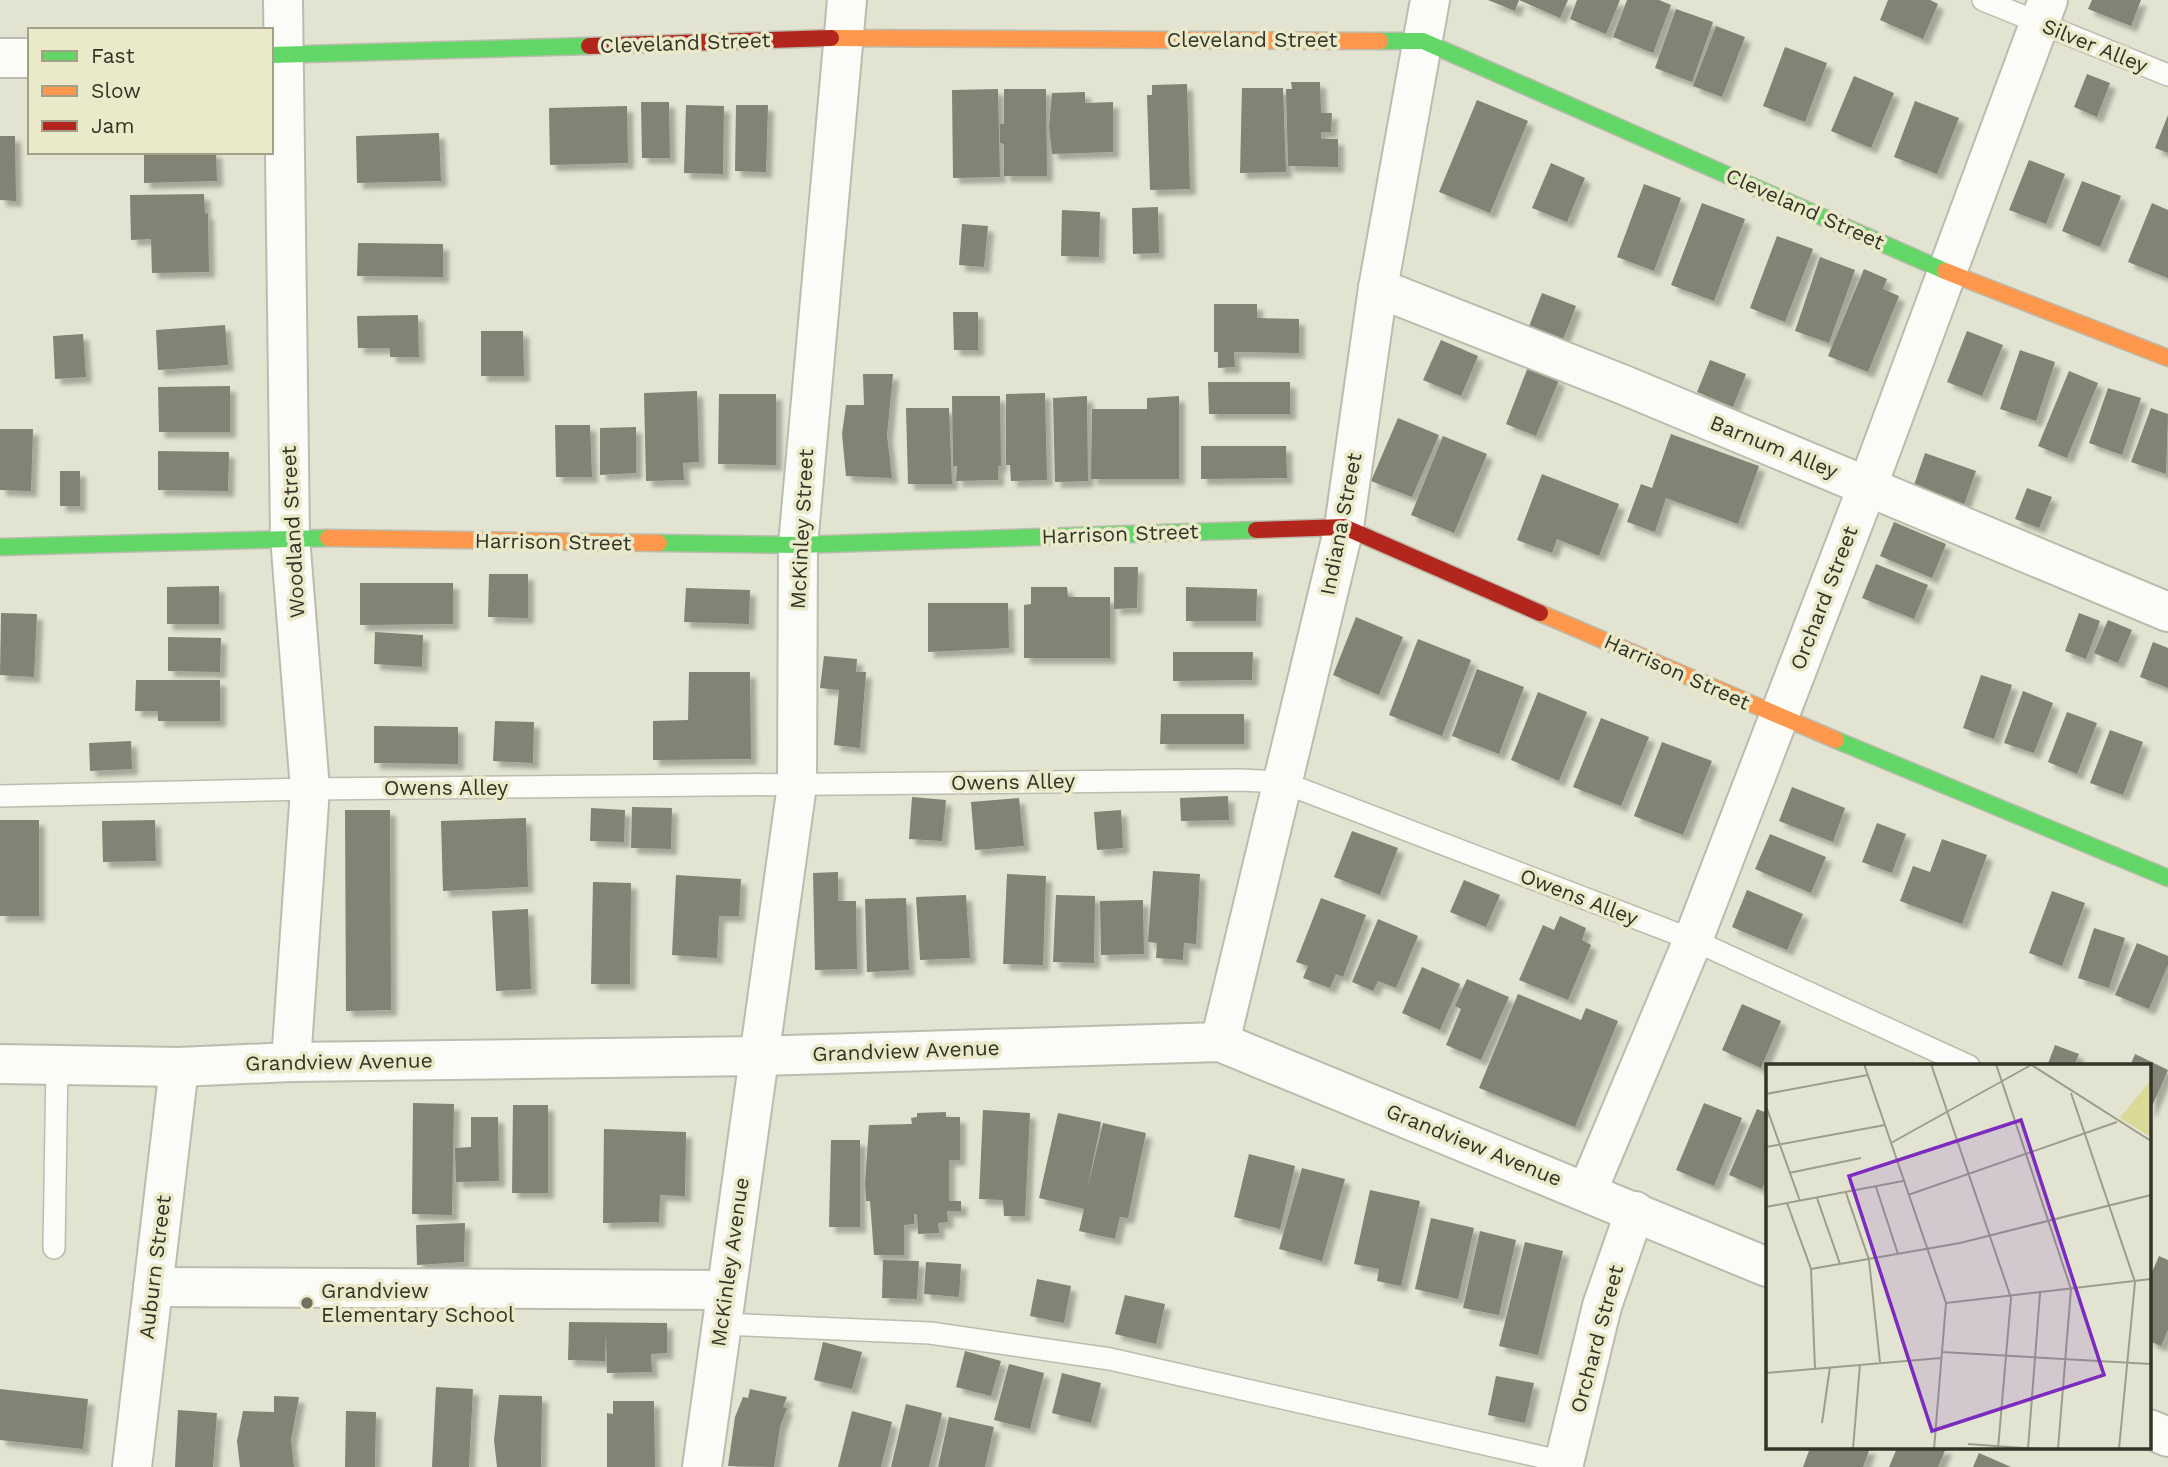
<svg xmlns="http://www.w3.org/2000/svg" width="2168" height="1467" viewBox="0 0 2168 1467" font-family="'Work Sans',sans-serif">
  <defs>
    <filter id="shadow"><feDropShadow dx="6" dy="6" stdDeviation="2" flood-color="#0004"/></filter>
  </defs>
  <rect width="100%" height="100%" fill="#e3e3d1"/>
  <g fill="#828275" filter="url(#shadow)">
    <path d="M1488 0H1519L1515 11Z"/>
    <path d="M1519 0H1568L1560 18Z"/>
    <path d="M1577 0H1620L1606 34 1570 19Z"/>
    <path d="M1627 0H1659L1671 5 1653 53 1613 37Z"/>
    <path d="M1888 0H1930L1938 4 1923 39 1880 20Z"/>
    <path d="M2092 0H2141L2131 26 2088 9Z"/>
    <path d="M1676 9 1713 22 1692 82 1655 68Z"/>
    <path d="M1716 26 1745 37 1722 97 1693 86Z"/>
    <path d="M1785 47 1827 63 1805 122 1763 106Z"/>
    <path d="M2087 74 2110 83 2097 117 2074 107Z"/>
    <path d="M1854 76 1894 93 1871 148 1831 131Z"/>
    <path d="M1291 82H1320L1321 113H1332L1331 132H1321V139H1338V167L1288 166 1286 89H1292Z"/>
    <path d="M1187 84 1190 189 1150 190 1147 95H1152V85Z"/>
    <path d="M1242 88H1283L1286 172 1240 173Z"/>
    <path d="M998 89 1000 177 953 178 952 90Z"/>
    <path d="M1004 89H1046L1047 176H1004V144L1000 143V124H1004Z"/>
    <path d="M1085 92V103L1113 102V152L1052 154 1049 127 1052 93Z"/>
    <path d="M1477 100 1528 121 1490 213 1439 192Z"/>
    <path d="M1915 101 1959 118 1937 174 1894 157Z"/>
    <path d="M641 102H669L670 158H642Z"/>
    <path d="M686 105 724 106 723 174 684 173Z"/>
    <path d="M736 105H768L766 172 735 171Z"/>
    <path d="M627 106 628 163 550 165 549 108Z"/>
    <path d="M2168 115V153L2155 148Z"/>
    <path d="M439 133 441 181 357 183 356 136Z"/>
    <path d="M0 136H15L16 201 0 200Z"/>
    <path d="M165 152H216L217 181 144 183V153Z"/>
    <path d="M2029 160 2065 174 2046 224 2009 210Z"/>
    <path d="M1551 163 1585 178 1567 222 1532 208Z"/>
    <path d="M2082 181 2121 196 2100 247 2062 231Z"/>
    <path d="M1644 184 1681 198 1654 271 1617 257Z"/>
    <path d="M204 194 205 214 208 213 209 272 152 273 151 239 131 240 130 195Z"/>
    <path d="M1702 203 1745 219 1714 301 1671 285Z"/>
    <path d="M2152 203 2168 210V278L2128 262Z"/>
    <path d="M1158 207 1159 253 1133 254 1132 208Z"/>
    <path d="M1062 210 1100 212 1099 257 1061 256Z"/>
    <path d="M962 224 988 226 984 267 959 265Z"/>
    <path d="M1777 236 1813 249 1785 322 1750 308Z"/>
    <path d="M358 243 443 244V277L357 276Z"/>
    <path d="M1820 257 1855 270 1829 343 1795 331Z"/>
    <path d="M1864 269 1887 279 1883 289 1899 296 1868 372 1828 356Z"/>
    <path d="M1542 293 1576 306 1562 342 1528 329Z"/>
    <path d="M1214 304H1257V318L1299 319V353L1234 352 1235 367 1218 368V352H1214Z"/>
    <path d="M953 312H978V350H954Z"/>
    <path d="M418 315 419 357H390V348H358L357 316Z"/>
    <path d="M225 325 228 365 158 370 156 330Z"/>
    <path d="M481 331H523L524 376H481Z"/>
    <path d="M1967 331 2003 345 1982 396 1947 382Z"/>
    <path d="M83 334 86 377 55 379 53 336Z"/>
    <path d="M1441 340 1478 356 1461 396 1423 380Z"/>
    <path d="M2020 350 2055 362 2036 421 2000 409Z"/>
    <path d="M1710 360 1746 374 1733 407 1697 392Z"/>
    <path d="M1528 367 1559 380 1536 436 1506 424Z"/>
    <path d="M2069 371 2098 383 2067 458 2038 446Z"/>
    <path d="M863 374H893L887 435 892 478 846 476 842 434 846 405H864Z"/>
    <path d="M1208 382H1290V414H1209Z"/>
    <path d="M230 386V432H159L158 387Z"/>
    <path d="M2108 388 2141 398 2122 455 2089 443Z"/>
    <path d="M697 391 699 462 683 463 684 480 646 481 644 393Z"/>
    <path d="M1045 393 1047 480 1011 481 1010 465H1006V394Z"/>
    <path d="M719 394H776V465L718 464Z"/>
    <path d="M952 396H1000L1001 466H998V480L956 481 957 466H953Z"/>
    <path d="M1087 396 1088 481 1055 482 1053 398Z"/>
    <path d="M1179 396V479H1091L1092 409H1147V398Z"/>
    <path d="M906 408H949L952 484H908Z"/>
    <path d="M2151 408 2168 414 2166 474 2131 462Z"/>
    <path d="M1398 418 1439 435 1412 497 1371 481Z"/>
    <path d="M555 425H590L592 477H556Z"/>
    <path d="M636 427V473L600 475V428Z"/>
    <path d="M0 429H33L31 491 0 490Z"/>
    <path d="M1671 434 1759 466 1738 524 1666 498 1655 532 1627 522 1641 484 1652 488Z"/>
    <path d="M1443 436 1487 454 1454 533 1411 515Z"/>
    <path d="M1201 446H1286L1287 478 1201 479Z"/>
    <path d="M158 451 229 452 228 491 158 490Z"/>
    <path d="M1925 453 1976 471 1964 505 1913 488Z"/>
    <rect x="60" y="471" width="20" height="35"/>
    <path d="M1542 474 1619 504 1599 556 1557 539 1552 553 1517 540Z"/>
    <path d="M2027 488 2052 497 2039 528 2015 519Z"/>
    <path d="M1894 522 1946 544 1932 578 1880 556Z"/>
    <path d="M1876 564 1928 585 1914 619 1862 598Z"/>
    <path d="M1114 567H1138L1137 608 1114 609Z"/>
    <path d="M489 574H528V618L488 617Z"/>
    <path d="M360 583H453V624L360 625Z"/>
    <path d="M219 586V624H167V587Z"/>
    <path d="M1031 587H1067L1068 597H1110V658H1024V605L1031 604Z"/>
    <path d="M1186 587 1257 589 1256 621H1186Z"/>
    <path d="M686 588 750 590 749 624 684 622Z"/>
    <path d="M928 603H1008L1009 648 928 652Z"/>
    <path d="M1 613 37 614 34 677 0 675Z"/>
    <path d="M2079 613 2100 621 2086 659 2065 651Z"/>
    <path d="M1356 617 1403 637 1379 695 1333 675Z"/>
    <path d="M2108 620 2132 630 2118 663 2094 653Z"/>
    <path d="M375 632 423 635 422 667 374 664Z"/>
    <path d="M168 637 221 638 220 672 168 671Z"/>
    <path d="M1418 639 1471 660 1442 736 1389 715Z"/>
    <path d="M2153 642 2168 648V688L2140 677Z"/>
    <path d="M1173 652H1253L1252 680 1173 681Z"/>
    <path d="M824 656 857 659 856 672H866L860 748 834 745 839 690 820 688Z"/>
    <path d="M1477 669 1524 687 1499 754 1452 736Z"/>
    <path d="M689 672H750L751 759 653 760V721L688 720Z"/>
    <path d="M1981 675 2012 685 1994 739 1963 728Z"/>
    <path d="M136 680H220V721H158V711H135Z"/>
    <path d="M2023 691 2053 703 2034 753 2004 743Z"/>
    <path d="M1538 692 1587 712 1559 781 1511 760Z"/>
    <path d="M2067 712 2097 723 2077 774 2048 762Z"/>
    <path d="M1161 714H1244V744H1160Z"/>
    <path d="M1601 718 1649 737 1621 806 1573 787Z"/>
    <path d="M495 721 534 722 533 763 493 761Z"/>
    <path d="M374 726 458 727V764L374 763Z"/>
    <path d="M2110 730 2143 742 2123 795 2090 783Z"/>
    <path d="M131 741 132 769 90 771 89 743Z"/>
    <path d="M1662 742 1712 761 1683 835 1634 816Z"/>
    <path d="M1792 787 1845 808 1833 842 1779 821Z"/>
    <path d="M1228 796 1229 820 1181 821 1180 798Z"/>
    <path d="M912 797 946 800 942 841 909 839Z"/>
    <path d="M1019 798 1024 846 975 850 971 802Z"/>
    <path d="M632 807 672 808 671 849 631 848Z"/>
    <path d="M591 808 625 810 624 842 590 841Z"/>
    <path d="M345 810H390L391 1010 346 1011Z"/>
    <path d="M1121 810 1123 848 1097 850 1094 812Z"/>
    <path d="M526 818 528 887 443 891 441 821Z"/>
    <rect x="0" y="820" width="39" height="96"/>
    <path d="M155 820 156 861 103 862 102 821Z"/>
    <path d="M1877 823 1906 834 1892 873 1862 862Z"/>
    <path d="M1352 831 1398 848 1380 895 1334 877Z"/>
    <path d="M1770 834 1826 857 1811 893 1755 869Z"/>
    <path d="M1942 839 1987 855 1962 924 1900 901 1913 866 1930 872Z"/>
    <path d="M1153 871 1200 874 1196 944 1184 943 1183 960 1156 958 1157 943 1148 942Z"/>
    <path d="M838 872V901H856L857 969 815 970 813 873Z"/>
    <path d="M1007 874 1046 876 1043 965 1003 964Z"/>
    <path d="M676 875 741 879 739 916H719L717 958 672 955Z"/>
    <path d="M1464 880 1500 895 1486 927 1450 912Z"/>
    <path d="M593 882 631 883 630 984H591Z"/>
    <path d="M1747 890 1803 914 1787 950 1732 927Z"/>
    <path d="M2052 891 2085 903 2062 966 2029 953Z"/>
    <path d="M966 895 970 958 920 960 916 897Z"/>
    <path d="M1056 895 1095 896 1094 963 1053 962Z"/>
    <path d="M906 898 909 970 867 972 865 899Z"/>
    <path d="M1321 898 1366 915 1343 977 1336 974 1330 988 1303 978 1308 966 1296 962Z"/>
    <path d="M1143 900 1144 954 1101 955 1100 901Z"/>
    <path d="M528 909 531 989 496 991 492 911Z"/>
    <path d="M1560 916 1586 928 1582 940 1591 945 1568 1000 1519 980 1543 925 1554 930Z"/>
    <path d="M1378 919 1418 936 1396 988 1378 981 1373 991 1352 982Z"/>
    <path d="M2094 928 2125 938 2109 988 2078 978Z"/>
    <path d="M2137 943 2168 956V965L2149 1009 2115 995Z"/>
    <path d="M1422 967 1460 984 1440 1030 1402 1013Z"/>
    <path d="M1467 979 1509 997 1481 1060 1446 1045 1461 1009 1455 1006Z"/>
    <path d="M1518 994 1581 1020 1586 1008 1618 1021 1575 1127 1479 1088Z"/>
    <path d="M1742 1004 1781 1021 1761 1068 1722 1050Z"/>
    <path d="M2055 1045 2079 1054 2074 1066H2047Z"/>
    <path d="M2135 1054 2168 1070 2149 1113V1066H2130Z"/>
    <path d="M413 1103 454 1104 452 1215 412 1214Z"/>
    <path d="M1704 1103 1742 1118 1714 1186 1676 1170Z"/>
    <path d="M513 1105H548V1193H512Z"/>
    <path d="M1757 1109 1767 1113V1177L1762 1189 1729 1175Z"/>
    <path d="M983 1110 1030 1113 1025 1216H1004L1003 1200 979 1199Z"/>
    <path d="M946 1112V1117H960V1160H949V1201H961V1211H947L948 1222 938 1223 939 1233 918 1234 917 1214H914V1224L904 1225V1255H874L870 1201H866L865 1183 869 1125 912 1124 911 1118 917 1117V1113Z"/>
    <path d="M1058 1113 1101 1122 1087 1191 1103 1123 1146 1133 1128 1218 1120 1217 1115 1239 1079 1231 1084 1209 1039 1198Z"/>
    <path d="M471 1117H498L499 1181 456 1182 455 1148 471 1147Z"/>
    <path d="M604 1129 686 1132 685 1196 660 1195 659 1222 603 1223Z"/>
    <path d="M831 1140H860V1227H829Z"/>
    <path d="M1249 1154 1295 1166 1280 1229 1234 1217Z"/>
    <path d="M1302 1168 1345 1179 1322 1261 1279 1249Z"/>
    <path d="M1370 1190 1420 1201 1401 1286 1377 1281 1379 1269 1354 1264Z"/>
    <path d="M1431 1218 1474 1228 1458 1299 1415 1289Z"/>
    <path d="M465 1223 464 1262 417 1265 416 1225Z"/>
    <path d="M1480 1231 1516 1240 1499 1315 1463 1308Z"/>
    <path d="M1525 1242 1563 1251 1538 1355 1499 1346Z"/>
    <path d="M2159 1256 2168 1260V1330L2161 1346 2149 1341V1279Z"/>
    <path d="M883 1260 919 1261 917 1299 882 1298Z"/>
    <path d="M926 1262 961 1264 959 1297 924 1294Z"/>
    <path d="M1037 1279 1071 1286 1064 1323 1030 1316Z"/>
    <path d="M1125 1295 1165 1304 1156 1344 1115 1334Z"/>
    <path d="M569 1322 667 1323V1353L651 1354 652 1372 607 1373 606 1332 605 1361 568 1360Z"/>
    <path d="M823 1342 862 1352 852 1389 814 1380Z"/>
    <path d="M965 1351 1001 1361 991 1396 956 1387Z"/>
    <path d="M1009 1364 1044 1373 1030 1429 994 1420Z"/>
    <path d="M1062 1373 1101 1383 1091 1423 1052 1413Z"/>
    <path d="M1496 1376 1534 1383 1525 1423 1488 1415Z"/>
    <path d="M436 1387 473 1389 469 1467H432Z"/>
    <path d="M0 1389 88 1399 83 1449 0 1440Z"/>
    <path d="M750 1389 787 1397 783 1407 787 1408 780 1427 774 1467 728 1466 735 1417 743 1397 748 1398Z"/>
    <path d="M499 1395 542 1396 541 1467H497L494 1440Z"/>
    <path d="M274 1396 299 1397 291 1440 294 1467H240L237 1441 243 1411 274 1412Z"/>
    <path d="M613 1401H654L655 1467H607V1413L613 1414Z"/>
    <path d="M906 1404 942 1413 929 1467H891Z"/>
    <path d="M178 1410 217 1413 213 1467H175Z"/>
    <path d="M346 1411 376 1412 375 1467H345Z"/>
    <path d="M852 1411 892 1422 881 1467H838Z"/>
    <path d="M949 1417 994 1427 985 1467H938Z"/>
    <path d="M1810 1448H1870L1863 1467H1803Z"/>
    <path d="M1897 1448H1946L1938 1467H1889Z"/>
    <path d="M1979 1453 2011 1467H1973Z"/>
  </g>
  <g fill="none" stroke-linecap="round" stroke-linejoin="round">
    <defs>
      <g id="lane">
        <path d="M1983 0 2168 75"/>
        <path d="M0 796 310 789 1240 780 1282 782 1693 940 1969 1066"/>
        <path d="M54 1248 57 1064"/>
        <path d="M721 1324 930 1333 1110 1359 1564 1462"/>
      </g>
      <g id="street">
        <path d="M283 0 290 537 310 789 291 1062"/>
        <path d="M0 58H30"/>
        <path d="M1378 288 1624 385 2168 612"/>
        <path d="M1220 1042 1344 527 1378 288 1430 0"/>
        <path d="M0 1064 179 1067 291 1062 758 1056 1220 1042 1767 1267"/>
        <path d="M1587 1192 1693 940 1868 485 2048 0"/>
        <path d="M153 1287 726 1290"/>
        <path d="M2149 1429 2168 1437"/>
        <path d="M132 1467 179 1067"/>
        <path d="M702 1467 797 785 798 545 847 0"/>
        <path d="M1563 1467 1602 1306 1635 1211"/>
      </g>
      <g id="fast">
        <path d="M1380 41H1423L1945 271"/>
        <path d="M271 55 589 46"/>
        <path d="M659 543 798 545 1256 530"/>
        <path d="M0 547 328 538"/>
        <path d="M1836 740 2168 878"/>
      </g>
      <g id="slow">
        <path d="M831 38 1380 41"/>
        <path d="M1945 271 2168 358"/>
        <path d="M328 538 659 543"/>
        <path d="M1540 613 1836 740"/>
      </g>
      <g id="jam">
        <path d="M589 46 831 38"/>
        <path d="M1256 530 1344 527 1540 613"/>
      </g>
    </defs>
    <use href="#lane" stroke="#bcbcae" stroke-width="24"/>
    <use href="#street" stroke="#bcbcae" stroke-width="42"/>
    <use href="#fast" stroke="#bcbcae" stroke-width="19"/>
    <use href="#slow" stroke="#bcbcae" stroke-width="19"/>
    <use href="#jam" stroke="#bcbcae" stroke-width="19"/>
    <use href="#lane" stroke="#fbfbf8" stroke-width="21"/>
    <use href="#street" stroke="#fbfbf8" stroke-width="38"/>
    <use href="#fast" stroke="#63d668" stroke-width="16"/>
    <use href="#slow" stroke="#ff974d" stroke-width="16"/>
    <use href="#jam" stroke="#b3261e" stroke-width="16"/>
  </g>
  <circle fill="#717162" stroke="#eaeaca" stroke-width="2.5" cx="307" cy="1303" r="7"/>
  <g text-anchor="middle" stroke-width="7" stroke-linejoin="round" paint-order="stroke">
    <g font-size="21" fill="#333327" stroke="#eaeaca">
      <text x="1252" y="47">Cleveland Street</text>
      <text transform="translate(685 43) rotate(-2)" y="7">Cleveland Street</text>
      <text transform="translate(2095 46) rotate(22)" y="7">Silver Alley</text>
      <text transform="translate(1805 209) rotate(24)" y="7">Cleveland Street</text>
      <text transform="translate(1774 447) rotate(22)" y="7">Barnum Alley</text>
      <text transform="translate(1341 524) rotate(-79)" y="7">Indiana Street</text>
      <text transform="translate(802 529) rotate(-87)" y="7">McKinley Street</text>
      <text transform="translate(293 532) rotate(-93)" y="7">Woodland Street</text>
      <text transform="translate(1120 534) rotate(-2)" y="7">Harrison Street</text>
      <text transform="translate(553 542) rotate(1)" y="7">Harrison Street</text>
      <text transform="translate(1824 598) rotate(-69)" y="7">Orchard Street</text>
      <text transform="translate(1677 672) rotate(24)" y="7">Harrison Street</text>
      <text transform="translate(1013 782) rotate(-1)" y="7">Owens Alley</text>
      <text x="446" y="795">Owens Alley</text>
      <text transform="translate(1579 897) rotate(21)" y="7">Owens Alley</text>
      <text transform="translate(906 1051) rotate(-2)" y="7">Grandview Avenue</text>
      <text transform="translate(339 1062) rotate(-1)" y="7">Grandview Avenue</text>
      <text transform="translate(1474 1145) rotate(22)" y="7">Grandview Avenue</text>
      <text transform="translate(730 1262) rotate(-82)" y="7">McKinley Avenue</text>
      <text transform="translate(155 1267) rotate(-83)" y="7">Auburn Street</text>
      <text transform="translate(1597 1339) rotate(-75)" y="7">Orchard Street</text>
    </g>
    <g font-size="21" fill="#333327" stroke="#eaeaca" text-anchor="start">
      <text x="321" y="1298">Grandview<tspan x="321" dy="24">Elementary School</tspan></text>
    </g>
  </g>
  <g transform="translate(1766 1064)">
    <rect width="385" height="385" fill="#e3e3d1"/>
    <path d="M385 16V73L354 54Z" fill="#dbd998"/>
    <path fill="none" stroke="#9d9d8d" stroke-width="2" d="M98 0 180 239 168 385M165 0 245 234 232 385M230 0 305 225 292 385M264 0 385 77M305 29 369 218 353 385M0 30 102 11M0 42 34 137M125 79 265 1M0 83 119 61M23 109 95 94M110 123 132 190M80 129 103 196 114 298M142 131 351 58M51 134 74 200M21 139 45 205 49 304M0 143 137 117M45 205 194 179 385 131M180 239 385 215M176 288 385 300M0 309 175 294M56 359 64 303M202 380 273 385M87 385 94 300M262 385 274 229"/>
    <path fill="#7b2cbf" fill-opacity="0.15" stroke="#7b2cbf" stroke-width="3.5" d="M255 56 338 311 166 367 83 112Z"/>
    <rect width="385" height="385" fill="none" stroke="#333327" stroke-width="3.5"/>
  </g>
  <rect x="28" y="28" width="245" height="126" fill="#eaeaca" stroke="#a1a189" stroke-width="2"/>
  <rect x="42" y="51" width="35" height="10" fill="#63d668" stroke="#a1a189" stroke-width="2"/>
  <text x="91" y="63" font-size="21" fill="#333327">Fast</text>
  <rect x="42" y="86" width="35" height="10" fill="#ff974d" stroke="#a1a189" stroke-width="2"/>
  <text x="91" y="98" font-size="21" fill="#333327">Slow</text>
  <rect x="42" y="121" width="35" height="10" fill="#b3261e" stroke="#a1a189" stroke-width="2"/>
  <text x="91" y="133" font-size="21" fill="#333327">Jam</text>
</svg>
